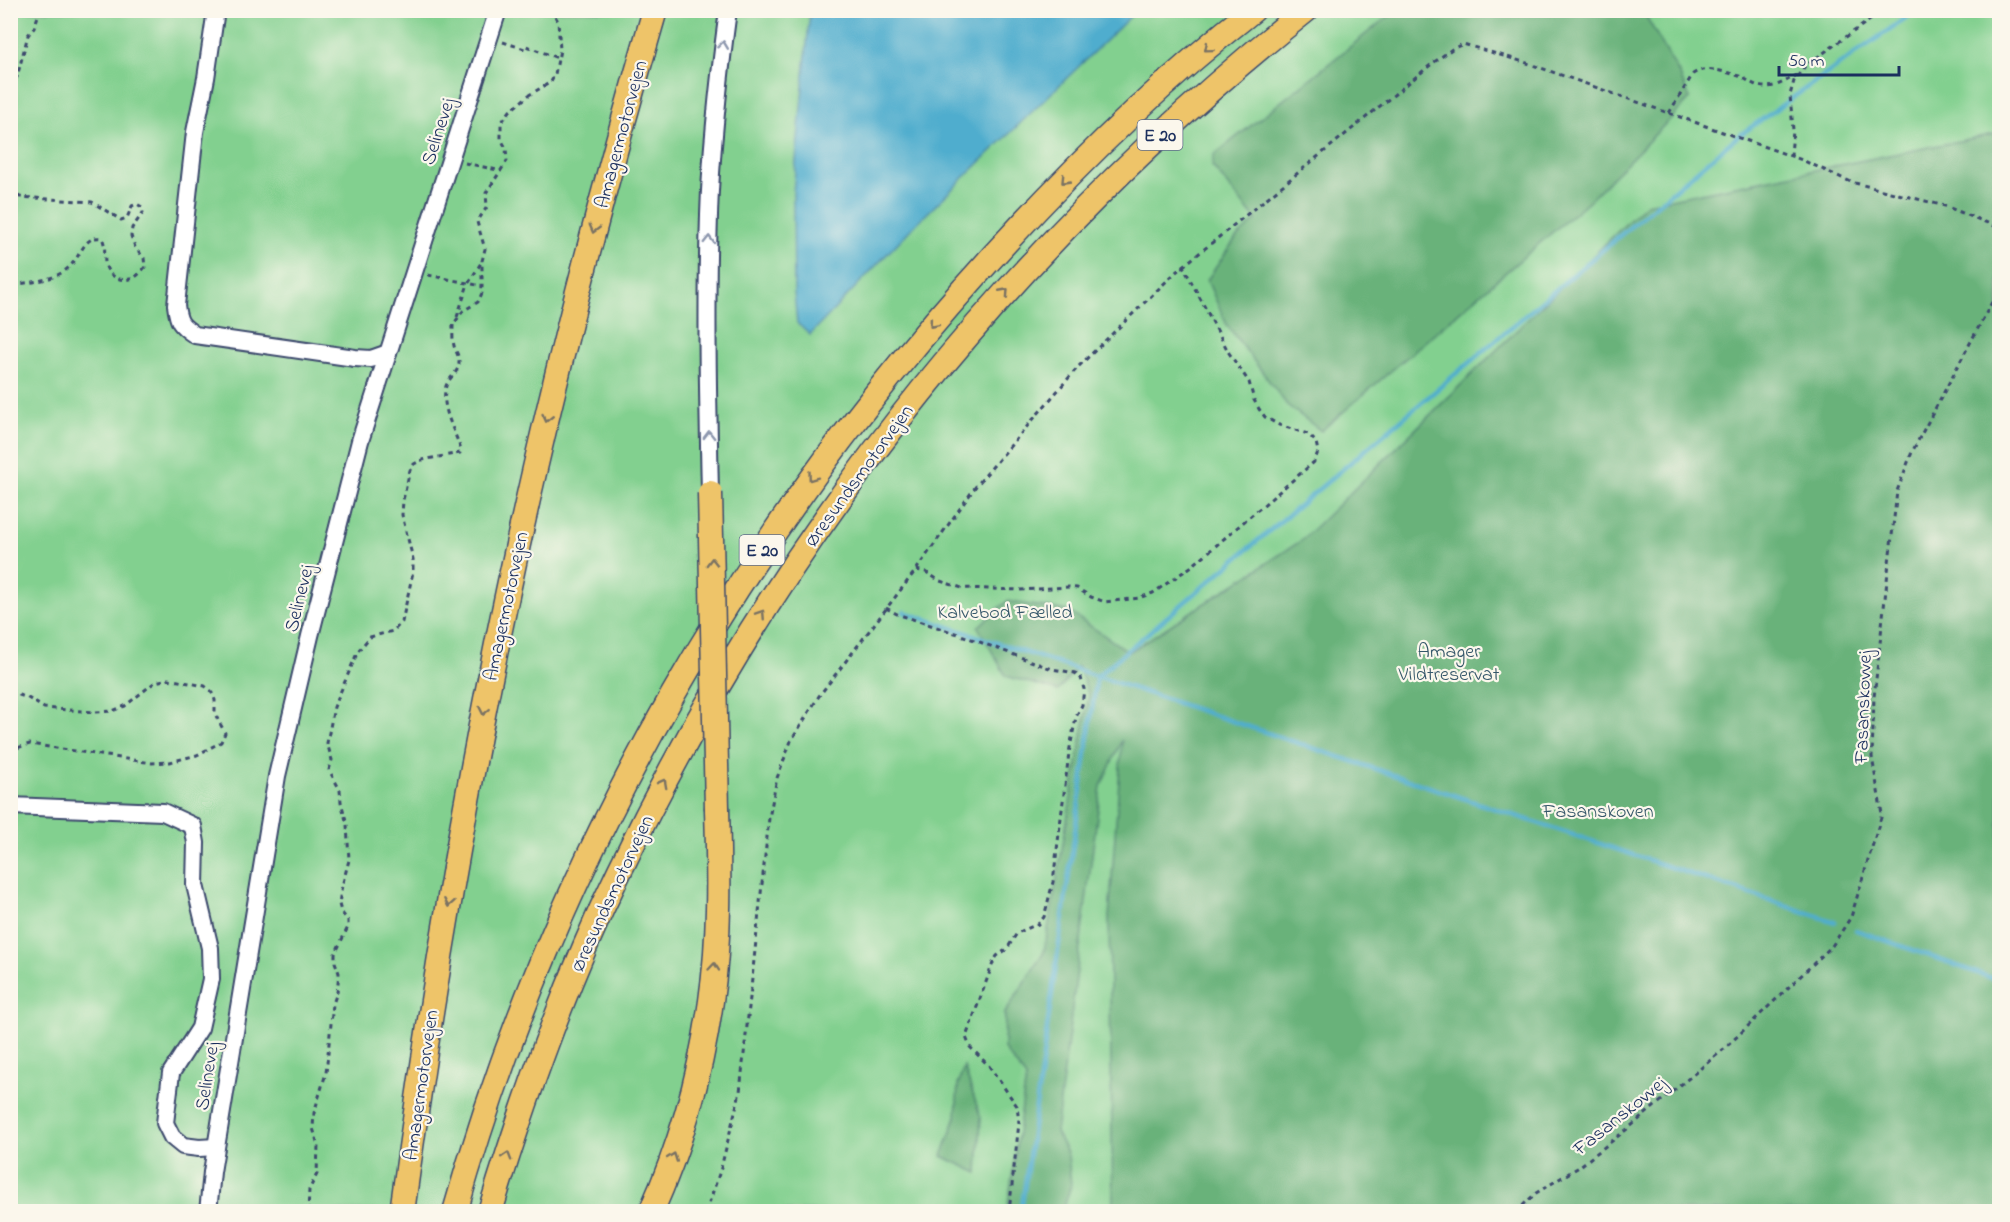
<svg xmlns="http://www.w3.org/2000/svg" width="2010" height="1222" viewBox="0 0 2010 1222" font-family="'Indie Flower',sans-serif">
  <rect width="100%" height="100%" fill="#fbf7ec"/>
  <filter id="ink" filterUnits="userSpaceOnUse"><feTurbulence type="fractalNoise" baseFrequency=".0167" numOctaves="2"/><feDisplacementMap in="SourceGraphic" scale="12" xChannelSelector="R" yChannelSelector="G"/><feConvolveMatrix kernelMatrix="1 2 1 2 8 2 1 2 1" color-interpolation-filters="sRGB"/></filter>
  <filter id="wash" filterUnits="userSpaceOnUse"><feTurbulence type="fractalNoise" baseFrequency=".008" numOctaves="4" result="noise"/><feDisplacementMap in="SourceGraphic" scale="24" xChannelSelector="R" yChannelSelector="G"/><feGaussianBlur stdDeviation="1.35" result="paint"/><feColorMatrix in="noise" values="0 0 0 0 0 0 0 0 0 0 0 0 0 0 0 0 0 1.4 0 .05"/><feComposite in="paint" operator="in"/></filter>
  <g filter="url(#wash)">
    <rect width="100%" height="100%" fill="#f5dfc5"/>
    <path fill="#82d08f" stroke="#4e8076" stroke-width="1.5" d="M10 11H1999V1211H11Z"/>
    <g fill="#69b27a" stroke="#42706c" stroke-width="1.5">
      <path d="M1395 11H1643L1680 75 1690 99 1591 199 1321 431 1287 405 1227 325 1207 280 1236 238 1256 220 1212 166 1214 155Z"/>
      <path d="M1999 133V1211H1113L1109 918 1122 740 1101 786 1056 1132 1068 1155 1071 1185 1063 1211H1007L1026 1078 1004 1049 1005 1013 1044 952 1089 695 1078 666 1058 691 1006 676 978 627 1007 601 1068 611 1129 652 1301 541 1646 204Z"/>
      <path d="M964 1067 981 1118 978 1173 942 1156 956 1117 958 1084Z"/>
    </g>
    <path fill="#50adce" stroke="#366e96" stroke-width="1.5" d="M810 11V10L1136 11 909 231 810 335 797 323 794 292 793 193Z"/>
    <g fill="none" stroke-linecap="round" stroke-linejoin="round">
      <g stroke="#50adce" stroke-width="4.5">
        <path d="M904 612 1835 922"/>
        <path d="M1856 930 2000 981"/>
        <path d="M1021 1212 1097 676 1737 137 1917 10"/>
      </g>
    </g>
  </g>
  <g filter="url(#ink)">
    <g fill="none" stroke-linecap="round" stroke-linejoin="round">
      <defs>
        <g id="minor">
          <path d="M216 10 206 78 195 132 176 305C178 322 180 325 195 335L355 358 371 359 388 353"/>
          <path d="M710 493C708 400 706 308 709 215 711 146 719 78 728 10"/>
          <path d="M10 806 163 812 193 826 196 843 195 885 210 948 211 979 200 1028 171 1073 165 1123 172 1137 183 1146 199 1148 216 1147"/>
          <path d="M208 1212 212 1172 277 776 310 636 360 441 498 10"/>
        </g>
        <g id="highway">
          <path d="M402 1212C436 961 479 711 536 464 571 312 611 161 655 10"/>
          <path d="M455 1212C557 850 751 517 1006 242 1082 159 1164 80 1253 10"/>
          <path d="M490 1212C525 1096 566 981 619 872 782 532 1011 245 1306 10"/>
          <path d="M651 1212C681 1145 701 1073 711 1001 720 938 719 873 717 809"/>
        </g>
      </defs>
      <use href="#minor" stroke="#3c496d" stroke-width="20"/>
      <use href="#highway" stroke="#3c496d" stroke-width="27"/>
      <g stroke="#3c496d" stroke-width="3" stroke-dasharray="4.5 4.5" stroke-linecap="butt">
        <path d="M503 42 525 49 526 46 558 58"/>
        <path d="M10 87 17 77 28 35 34 28 40 10"/>
        <path d="M1669 113 1693 74C1706 65 1725 72 1739 76 1749 80 1754 87 1766 87 1777 87 1787 80 1797 75"/>
        <path d="M1791 156 1793 130 1790 95 1794 81 1805 66 1884 10"/>
        <path d="M465 163 502 171"/>
        <path d="M10 191 20 197 92 202 121 220 127 218 132 206 137 204 142 207 143 213 132 228 131 236 135 247 144 258 145 267C141 272 136 278 130 279 118 282 106 274 105 262 104 252 106 246 102 238 85 235 82 253 72 264 58 281 31 282 10 285"/>
        <path d="M428 275 482 286"/>
        <path d="M457 317 468 284 481 263"/>
        <path d="M916 570 926 572 940 581 962 588 1020 590 1069 587 1077 588 1091 597 1105 602 1139 598 1153 593 1192 566 1314 462 1318 452 1316 442 1308 434 1279 425 1265 417 1259 409 1254 400 1249 382 1229 353 1183 266"/>
        <path d="M886 608 897 614 961 635 1052 669 1075 673 1081 678 1084 689 1082 705 1076 717 1069 753 1053 882 1044 917 1038 924 1017 933 1007 949 997 956 993 963 966 1037 970 1047 989 1066 1017 1106 1019 1123 1009 1212"/>
        <path d="M10 692 28 698 44 708 94 712 112 711 125 706 155 682 168 679 205 686 212 693 215 700V714L225 733 221 742 197 755 170 762 152 763 30 744 10 750"/>
        <path d="M308 1212 309 1190 317 1174 318 1145 313 1128 314 1113 326 1073 333 1004 337 992 339 973 335 962V954L348 927V920L341 912 339 904 341 890 349 860 347 824 341 802 340 790 329 770 332 760 327 743 334 707 358 651 370 637 393 631 402 622 413 572V559L402 515 403 500 410 470 414 464 422 460 460 453 461 450C455 431 440 407 446 386 449 377 459 373 459 362 459 357 457 353 455 349 452 341 453 333 453 325L463 311 478 302 482 293V261L485 249 477 222 487 207 486 193 507 161 506 148 501 139V123L510 111 529 95 551 82 555 74 560 50 558 21 551 10"/>
        <path d="M706 1212 721 1168 740 1092 769 818 777 778 791 741 819 696 916 570 976 486 1078 367 1176 272 1433 63 1452 49 1463 44 1524 62 1802 160 1851 182 1945 206 2000 228"/>
        <path d="M1516 1212 1536 1193 1579 1167 1631 1126 1724 1049 1832 946 1851 917 1882 814 1872 757 1874 697 1897 491 1912 452 2000 287"/>
      </g>
      <use href="#minor" stroke="#fff" stroke-width="16"/>
      <use href="#highway" stroke="#eec469" stroke-width="24"/>
      <defs>
        <path id="highway-bridge" d="M710 493 717 809"/>
      </defs>
      <use href="#highway-bridge" stroke="#3c496d" stroke-width="27" stroke-linecap="butt"/>
      <use href="#highway-bridge" stroke="#eec469" stroke-width="24"/>
    </g>
    <defs><path id="oneway-chevron" d="M-2-3.5L2.5 0L-2 3.5" fill="none" stroke-width="1.6" stroke-linecap="round" stroke-linejoin="round" transform="scale(1.5)"/></defs>
    <g stroke="#8d97ae">
      <use href="#oneway-chevron" transform="translate(723 45) rotate(-83)"/>
      <use href="#oneway-chevron" transform="translate(709 240) rotate(-89)"/>
      <use href="#oneway-chevron" transform="translate(709 435) rotate(-91)"/>
    </g>
    <g stroke="#7a7263">
      <use href="#oneway-chevron" transform="translate(1208 48) rotate(140)"/>
      <use href="#oneway-chevron" transform="translate(1065 180) rotate(134)"/>
      <use href="#oneway-chevron" transform="translate(594 229) rotate(105)"/>
      <use href="#oneway-chevron" transform="translate(1005 292) rotate(-48)"/>
      <use href="#oneway-chevron" transform="translate(933 324) rotate(130)"/>
      <use href="#oneway-chevron" transform="translate(547 418) rotate(103)"/>
      <use href="#oneway-chevron" transform="translate(812 477) rotate(126)"/>
      <use href="#oneway-chevron" transform="translate(712 562) rotate(-91)"/>
      <use href="#oneway-chevron" transform="translate(761 614) rotate(-57)"/>
      <use href="#oneway-chevron" transform="translate(484 711) rotate(101)"/>
      <use href="#oneway-chevron" transform="translate(663 783) rotate(-62)"/>
      <use href="#oneway-chevron" transform="translate(449 903) rotate(100)"/>
      <use href="#oneway-chevron" transform="translate(714 967) rotate(-85)"/>
      <use href="#oneway-chevron" transform="translate(507 1156) rotate(-73)"/>
      <use href="#oneway-chevron" transform="translate(673 1157) rotate(-70)"/>
    </g>
  </g>
  <g text-anchor="middle" stroke-width="4.5" stroke-linejoin="round" paint-order="stroke">
    <g fill="#fbf7ec" stroke="#5e6b89" stroke-width="1.5">
      <rect x="1137.5" y="120" width="45" height="30" rx="4.5"/>
      <rect x="739.5" y="535" width="45" height="30" rx="4.5"/>
    </g>
    <g font-size="18" font-weight="bold" fill="#1b2f5e">
      <text x="1160" y="141">E 20</text>
      <text x="762" y="556">E 20</text>
    </g>
    <g font-size="20" fill="#1b2f5e" stroke="#fbf7ec">
      <text transform="translate(437 131) rotate(-72)" y="7">Selinevej</text>
      <text transform="translate(620 134) rotate(-75)" y="7">Amagermotorvejen</text>
      <text transform="translate(858 475) rotate(-54)" y="7">Øresundsmotorvejen</text>
      <text transform="translate(298 598) rotate(-76)" y="7">Selinevej</text>
      <text transform="translate(505 606) rotate(-78)" y="7">Amagermotorvejen</text>
      <text transform="translate(1862 707) rotate(-88)" y="7">Fasanskovvej</text>
      <text transform="translate(611 893) rotate(-65)" y="7">Øresundsmotorvejen</text>
      <text transform="translate(206 1076) rotate(-81)" y="7">Selinevej</text>
      <text transform="translate(420 1085) rotate(-82)" y="7">Amagermotorvejen</text>
      <text transform="translate(1619 1115) rotate(-39)" y="7">Fasanskovvej</text>
    </g>
    <g font-size="20" fill="#35576a" stroke="#fbf7ec">
      <text x="1005" y="618">Kalvebod Fælled</text>
      <text x="1449" y="657">Amager<tspan x="1449" dy="23">Vildtreservat</tspan></text>
      <text x="1598" y="817">Fasanskoven</text>
    </g>
  </g>
  <rect width="2010" height="1222" fill="none" stroke="#fbf7ec" stroke-width="36"/>
  <path d="M1779 66v9h120v-9" fill="none" stroke="#1b2f5e" stroke-width="3"/>
  <text x="1788" y="66" font-size="18" fill="#1b2f5e" stroke="#fbf7ec" stroke-width="4.5" paint-order="stroke">50 m</text>
</svg>
